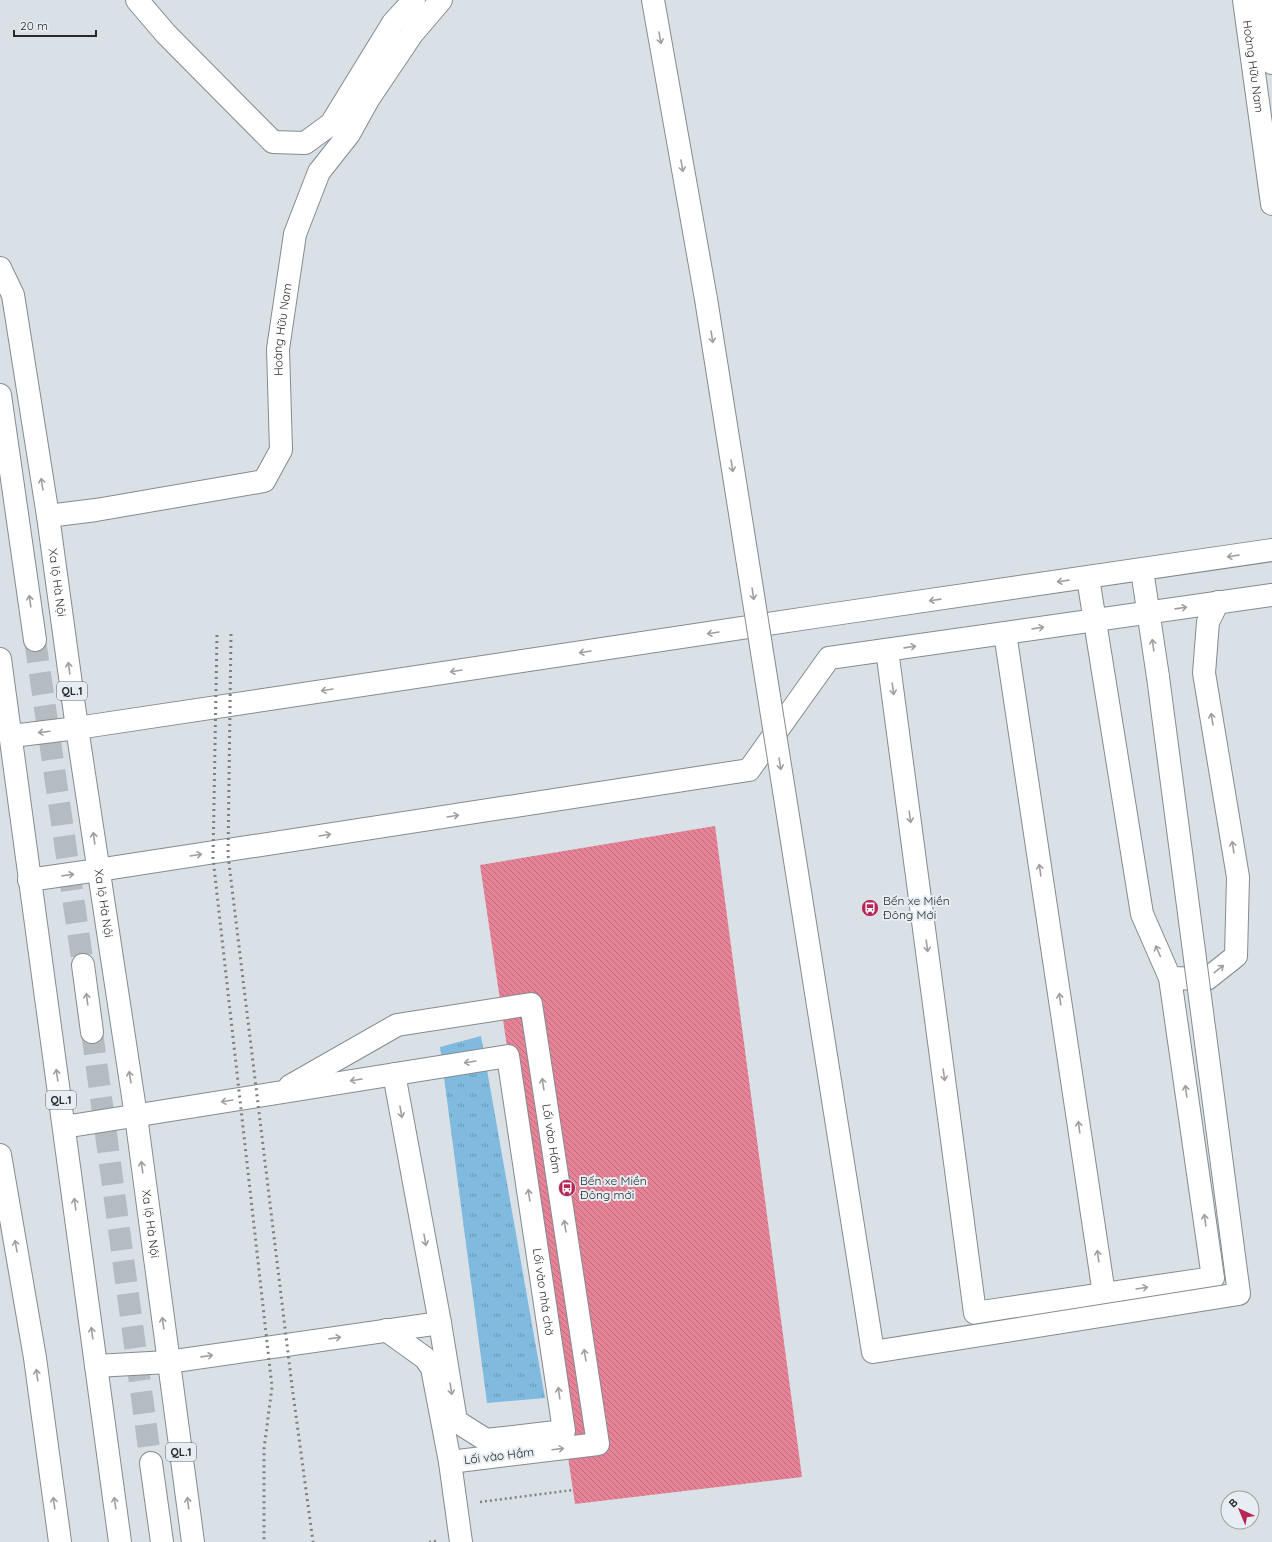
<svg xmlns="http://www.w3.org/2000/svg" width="1272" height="1542" viewBox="0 0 1272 1542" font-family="Quicksand,sans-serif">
  <defs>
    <pattern id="grass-tufts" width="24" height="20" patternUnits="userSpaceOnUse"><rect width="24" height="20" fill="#80bade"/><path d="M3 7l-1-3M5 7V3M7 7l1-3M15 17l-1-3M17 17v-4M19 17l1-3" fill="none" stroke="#6997b4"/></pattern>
    <pattern id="building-back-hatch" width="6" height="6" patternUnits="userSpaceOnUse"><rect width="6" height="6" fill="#e68397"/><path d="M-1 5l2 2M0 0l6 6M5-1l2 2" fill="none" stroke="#ba6b7b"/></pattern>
  </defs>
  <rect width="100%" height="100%" fill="#d9e1e6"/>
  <path fill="url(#grass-tufts)" d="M481 1036 545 1398 487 1403 440 1047Z"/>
  <path fill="url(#building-back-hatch)" d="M715 826 802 1477 575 1504 480 865Z"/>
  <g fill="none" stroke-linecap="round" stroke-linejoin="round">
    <g stroke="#b5bcc1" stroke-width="22" stroke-dasharray="22 11" stroke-linecap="butt">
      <path d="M35 640 83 965"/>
      <path d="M92 1032 151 1463"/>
    </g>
    <defs>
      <g id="minor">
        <path d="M653 0 706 299"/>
        <path d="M1142 570 1158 677"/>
        <path d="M1005 633 1104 1294"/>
        <path d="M887 650 975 1313 1213 1278 1170 978 1142 914 1088 578"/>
        <path d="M12 736 77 728 821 616 1272 550"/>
        <path d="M29 880 98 870 749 770 829 658 1272 595"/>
        <path d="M1170 978 1207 979 1236 956 1238 877 1204 673 1208 622 1218 602"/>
        <path id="s1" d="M290 1086 397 1025 531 1004 598 1444 450 1462"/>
        <path id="s2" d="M64 1127 508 1056 564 1431 486 1440 456 1421 440 1323 394 1074"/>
        <path d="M386 1330 425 1358 432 1368 450 1462 461 1542"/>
        <path d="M96 1366 168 1362 440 1323"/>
      </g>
      <g id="major">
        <path d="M137 0 166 34 273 142 305 143 331 124 393 23 414 0"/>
        <path id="s3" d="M1244 0 1272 204"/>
        <path d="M1264 0 1272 63"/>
        <path id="s4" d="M48 516 96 510 264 481 281 450 278 349 295 234 319 172 349 134 369 98 412 34 441 0"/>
      </g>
      <g id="highway">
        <path id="s5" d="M0 268 13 295 48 516 77 728 136 1116 193 1542"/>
        <path d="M0 395 35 640"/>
        <path d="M0 659 120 1542"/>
        <path d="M83 965 92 1032"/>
        <path d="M0 1155 35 1358 60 1542"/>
        <path d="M151 1463 162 1542"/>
      </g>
    </defs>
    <use href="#minor" stroke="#848b90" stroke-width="24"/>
    <use href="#major" stroke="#848b90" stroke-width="24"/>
    <use href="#highway" stroke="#848b90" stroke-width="24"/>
    <g stroke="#7d8386" stroke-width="2.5" stroke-dasharray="2 3" stroke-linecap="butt">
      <path d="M480 1502 573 1490"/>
      <path d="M429 1542 436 1541"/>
    </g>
    <use href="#minor" stroke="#fff" stroke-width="22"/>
    <use href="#major" stroke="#fff" stroke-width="22"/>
    <use href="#highway" stroke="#fff" stroke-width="22"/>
    <g stroke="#7b8084" stroke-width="3" stroke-dasharray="2 4" stroke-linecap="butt">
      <path d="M231 634 228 855 292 1386 313 1542"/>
      <path d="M217 635 213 858 272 1387 264 1449V1542"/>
    </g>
    <defs>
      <path id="minor-bridge" d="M706 299 873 1352 1239 1294 1158 677"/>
    </defs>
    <use href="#minor-bridge" stroke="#848b90" stroke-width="24" stroke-linecap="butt"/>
    <use href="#minor-bridge" stroke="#fff" stroke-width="22"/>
  </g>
  <defs><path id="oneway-shaft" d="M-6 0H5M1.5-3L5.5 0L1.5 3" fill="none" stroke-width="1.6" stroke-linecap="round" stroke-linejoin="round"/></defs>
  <g stroke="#9e9fa0">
    <use href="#oneway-shaft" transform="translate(660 38) rotate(80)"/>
    <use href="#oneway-shaft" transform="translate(682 166) rotate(80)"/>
    <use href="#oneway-shaft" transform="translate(712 337) rotate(81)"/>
    <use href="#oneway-shaft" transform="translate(732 466) rotate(81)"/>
    <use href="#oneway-shaft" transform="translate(42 484) rotate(-99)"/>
    <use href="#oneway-shaft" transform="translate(1233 556) rotate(172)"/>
    <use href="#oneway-shaft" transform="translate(1063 581) rotate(172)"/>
    <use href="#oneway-shaft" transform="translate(753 594) rotate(81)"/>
    <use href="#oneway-shaft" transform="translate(935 600) rotate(172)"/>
    <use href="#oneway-shaft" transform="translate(30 601) rotate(-98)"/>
    <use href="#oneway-shaft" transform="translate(1181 608) rotate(-8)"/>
    <use href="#oneway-shaft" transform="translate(1038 628) rotate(-8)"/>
    <use href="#oneway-shaft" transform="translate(713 633) rotate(171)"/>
    <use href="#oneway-shaft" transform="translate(1153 645) rotate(-98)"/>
    <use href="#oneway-shaft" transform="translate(910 647) rotate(-8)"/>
    <use href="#oneway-shaft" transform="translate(585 652) rotate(171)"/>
    <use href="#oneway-shaft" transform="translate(69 668) rotate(-98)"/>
    <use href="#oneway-shaft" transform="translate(456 671) rotate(171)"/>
    <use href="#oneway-shaft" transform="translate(893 689) rotate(82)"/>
    <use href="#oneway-shaft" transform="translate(327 690) rotate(171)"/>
    <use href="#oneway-shaft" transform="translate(1212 719) rotate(-99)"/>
    <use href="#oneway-shaft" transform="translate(44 732) rotate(173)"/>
    <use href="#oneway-shaft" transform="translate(780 764) rotate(81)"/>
    <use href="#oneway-shaft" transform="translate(453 816) rotate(-9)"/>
    <use href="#oneway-shaft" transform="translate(910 817) rotate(82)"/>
    <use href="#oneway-shaft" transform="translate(325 835) rotate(-9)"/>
    <use href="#oneway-shaft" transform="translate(94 838) rotate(-98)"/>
    <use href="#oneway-shaft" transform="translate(1233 847) rotate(-99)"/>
    <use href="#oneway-shaft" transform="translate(196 855) rotate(-9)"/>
    <use href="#oneway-shaft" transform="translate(1040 870) rotate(-98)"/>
    <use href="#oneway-shaft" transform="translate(68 875) rotate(-8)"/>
    <use href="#oneway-shaft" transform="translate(927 946) rotate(82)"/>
    <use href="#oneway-shaft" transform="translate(1158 951) rotate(-114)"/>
    <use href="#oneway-shaft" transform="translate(1219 969) rotate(-38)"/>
    <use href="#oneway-shaft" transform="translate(87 999) rotate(-98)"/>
    <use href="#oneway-shaft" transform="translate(1060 999) rotate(-98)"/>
    <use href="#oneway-shaft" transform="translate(470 1062) rotate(171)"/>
    <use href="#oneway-shaft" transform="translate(57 1075) rotate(-98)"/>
    <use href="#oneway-shaft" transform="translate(944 1075) rotate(82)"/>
    <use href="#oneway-shaft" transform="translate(130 1077) rotate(-99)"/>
    <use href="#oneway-shaft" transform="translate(356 1080) rotate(171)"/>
    <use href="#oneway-shaft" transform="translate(543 1084) rotate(-99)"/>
    <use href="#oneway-shaft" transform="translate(1186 1091) rotate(-98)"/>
    <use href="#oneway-shaft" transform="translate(227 1101) rotate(171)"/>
    <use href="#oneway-shaft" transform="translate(401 1112) rotate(80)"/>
    <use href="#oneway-shaft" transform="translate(1079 1127) rotate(-98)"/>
    <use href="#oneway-shaft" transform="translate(142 1167) rotate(-98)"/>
    <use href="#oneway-shaft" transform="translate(529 1195) rotate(-98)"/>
    <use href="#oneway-shaft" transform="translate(75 1204) rotate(-98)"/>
    <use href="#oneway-shaft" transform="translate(1205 1220) rotate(-98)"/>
    <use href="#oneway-shaft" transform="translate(565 1226) rotate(-99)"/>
    <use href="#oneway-shaft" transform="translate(425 1240) rotate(80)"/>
    <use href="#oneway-shaft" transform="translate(16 1246) rotate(-100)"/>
    <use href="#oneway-shaft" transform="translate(1098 1256) rotate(-98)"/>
    <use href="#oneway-shaft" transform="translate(1142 1288) rotate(-9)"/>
    <use href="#oneway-shaft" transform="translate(163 1323) rotate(-98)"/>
    <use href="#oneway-shaft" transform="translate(92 1333) rotate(-98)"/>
    <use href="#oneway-shaft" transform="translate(335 1338) rotate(-8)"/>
    <use href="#oneway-shaft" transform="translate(585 1355) rotate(-99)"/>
    <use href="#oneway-shaft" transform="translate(207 1356) rotate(-8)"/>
    <use href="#oneway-shaft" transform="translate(37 1375) rotate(-98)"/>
    <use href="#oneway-shaft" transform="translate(451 1389) rotate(81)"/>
    <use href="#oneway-shaft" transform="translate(559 1393) rotate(-98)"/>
    <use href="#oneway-shaft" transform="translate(558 1449) rotate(-7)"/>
    <use href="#oneway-shaft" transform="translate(54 1503) rotate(-98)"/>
    <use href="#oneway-shaft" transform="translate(115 1503) rotate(-98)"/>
    <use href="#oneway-shaft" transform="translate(188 1503) rotate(-98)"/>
  </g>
  <defs>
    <symbol id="bus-disc" viewBox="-11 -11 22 22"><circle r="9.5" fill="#b72756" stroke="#e6eef3"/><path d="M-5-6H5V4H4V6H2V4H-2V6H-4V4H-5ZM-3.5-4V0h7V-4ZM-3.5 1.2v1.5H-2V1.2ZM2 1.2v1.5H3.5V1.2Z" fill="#fff"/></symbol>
  </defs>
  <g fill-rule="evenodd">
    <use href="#bus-disc" x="860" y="898" width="20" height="20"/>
    <use href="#bus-disc" x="557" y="1178" width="20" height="20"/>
  </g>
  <g text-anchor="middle" stroke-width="4" stroke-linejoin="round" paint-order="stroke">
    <g fill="#e6eef3" stroke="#606568" stroke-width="1">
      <rect x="57" y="682" width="30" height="18" rx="3"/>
      <rect x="46" y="1091" width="30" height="18" rx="3"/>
      <rect x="166" y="1443" width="30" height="18" rx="3"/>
    </g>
    <g font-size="11" font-weight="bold" fill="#272a2c">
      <text x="72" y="695">QL.1</text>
      <text x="61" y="1104">QL.1</text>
      <text x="181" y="1456">QL.1</text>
    </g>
    <g font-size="12" fill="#272a2c" stroke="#e6eef3">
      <text dy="4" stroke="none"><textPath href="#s3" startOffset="67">Hoàng Hữu Nam</textPath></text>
      <text dy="4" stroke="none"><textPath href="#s4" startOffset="375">Hoàng Hữu Nam</textPath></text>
      <text dy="4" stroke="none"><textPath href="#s5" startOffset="321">Xa lộ Hà Nội</textPath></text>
      <text dy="4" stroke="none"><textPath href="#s5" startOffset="645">Xa lộ Hà Nội</textPath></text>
      <text dy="4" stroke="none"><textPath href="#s1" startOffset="395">Lối vào Hầm</textPath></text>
      <text dy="4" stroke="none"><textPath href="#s5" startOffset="969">Xa lộ Hà Nội</textPath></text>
      <text dy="4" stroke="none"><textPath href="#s2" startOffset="688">Lối vào nhà chờ</textPath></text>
      <text transform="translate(499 1456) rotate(-7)" y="4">Lối vào Hầm</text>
    </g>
    <g font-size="12" fill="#272a2c" stroke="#e6eef3" text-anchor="start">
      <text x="883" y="905">Bến xe Miền<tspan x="883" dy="14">Đông Mới</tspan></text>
      <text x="580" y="1185">Bến xe Miền<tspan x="580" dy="14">Đông mới</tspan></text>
    </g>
  </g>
  <g transform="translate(1240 1510) rotate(316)"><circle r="19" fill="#e6eef3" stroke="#9aa0a3"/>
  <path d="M0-3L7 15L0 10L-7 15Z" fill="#b72756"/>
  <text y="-6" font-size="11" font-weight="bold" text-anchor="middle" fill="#272a2c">B</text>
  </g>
  <path d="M14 30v6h82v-6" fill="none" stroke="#272a2c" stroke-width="2"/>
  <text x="20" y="30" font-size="12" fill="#272a2c" stroke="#e6eef3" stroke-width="3" paint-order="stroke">20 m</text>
</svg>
